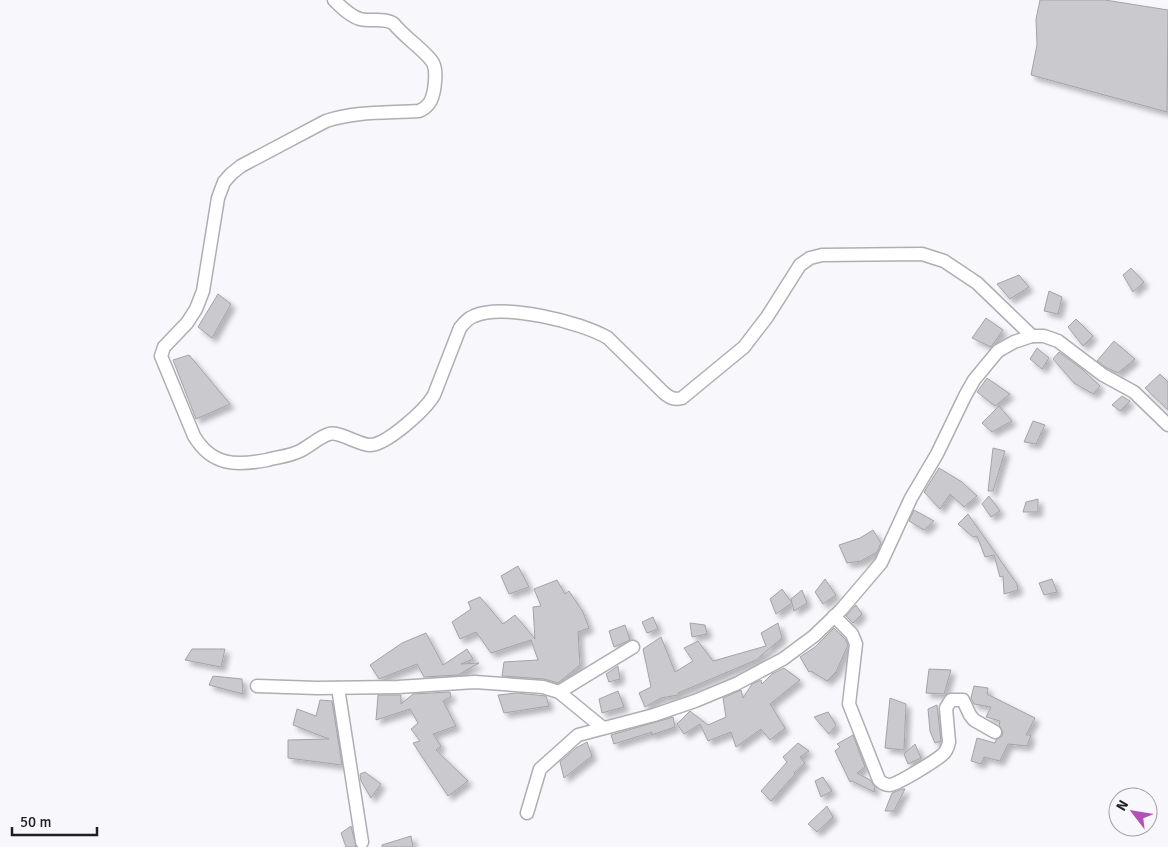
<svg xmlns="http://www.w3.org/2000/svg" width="1168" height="847" viewBox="0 0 1168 847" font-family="Signika,sans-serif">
  <defs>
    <filter id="shadow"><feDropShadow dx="4.5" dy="4.5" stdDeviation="2.5" flood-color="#0004"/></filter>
  </defs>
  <rect width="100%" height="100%" fill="#f7f7fc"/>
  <g fill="#c9c9ce" stroke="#a3a3a8" filter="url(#shadow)">
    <path d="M1040 0H1105L1168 10 1167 112 1031 75 1037 45 1036 19Z"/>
    <path d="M1131 268 1144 282 1133 292 1123 275Z"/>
    <path d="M1019 275 1029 287 1010 299 997 284Z"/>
    <path d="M1049 291 1062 297 1058 314 1044 311Z"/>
    <path d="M218 294 231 304 212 338 198 327Z"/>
    <path d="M986 318 1003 330 991 347 972 338Z"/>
    <path d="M1076 319 1093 336 1083 346 1068 327Z"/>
    <path d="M1114 341 1135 359 1118 373 1107 368 1097 361Z"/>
    <path d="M1037 348 1049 358 1042 369 1030 359Z"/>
    <path d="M1059 352 1082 369 1100 386 1093 394 1074 383 1053 359Z"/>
    <path d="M189 355 230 404 196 419 173 360Z"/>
    <path d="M1160 374 1168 382V410L1145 388Z"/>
    <path d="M987 378 1010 394 995 406 977 392Z"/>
    <path d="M1122 396 1130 401 1120 411 1112 405Z"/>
    <path d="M999 406 1012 421 992 432 982 423Z"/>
    <path d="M1033 421 1045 425 1036 444 1024 442Z"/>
    <path d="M993 448 1005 451 993 491H988Z"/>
    <path d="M939 468 962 482 977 496 964 507 950 494 940 509 924 492Z"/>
    <path d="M989 496 1000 511 991 517 982 504Z"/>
    <path d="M1038 499V512H1023L1026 502Z"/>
    <path d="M914 510 934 521 924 530 909 521Z"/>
    <path d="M968 514 1017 584 1018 590 1004 594 1003 576 1000 577 994 555 985 557 977 536 973 537 958 524Z"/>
    <path d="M873 530 881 543 877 552 861 561 847 563 839 545 860 538Z"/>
    <path d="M518 566 529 587 509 594 501 576Z"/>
    <path d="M825 579 836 595 823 604 815 592Z"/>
    <path d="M1052 579 1057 592 1044 595 1039 583Z"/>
    <path d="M557 580 565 594 569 591 583 612 589 628 578 632 580 665 558 683 544 679 502 676 504 662 538 660 531 640 491 653 476 632 460 639 452 622 471 609 468 602 480 597 503 624 515 615 535 639 533 607 541 606 534 589Z"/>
    <path d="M782 589 792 603 776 614 770 599Z"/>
    <path d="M802 590 807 603 794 611 791 599Z"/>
    <path d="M856 605 862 614 853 623 846 616Z"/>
    <path d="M653 617 658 629 647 633 642 622Z"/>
    <path d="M690 623 705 625 707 634 692 637Z"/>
    <path d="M778 623 782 638 756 660 678 693V695L661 698 645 707 639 693 651 687 643 649 661 637 675 672 693 661 684 648 698 641 713 661 766 646 761 633Z"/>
    <path d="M625 625 630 640 614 647 609 631Z"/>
    <path d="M834 628 845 639 848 645 836 672 827 681 811 671 809 672 800 657 815 647Z"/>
    <path d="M426 633 443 665 467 649 473 659 461 664 479 663 458 675 424 677 417 664 379 679 370 665 402 643Z"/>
    <path d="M192 649H225L221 667 185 660Z"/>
    <path d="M618 666 620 679 609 682 606 674Z"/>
    <path d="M784 668 800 680 770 704 785 728 770 740 761 729 736 747 731 732 708 741 700 724 684 734 677 724 690 711 708 725 726 717 723 698 741 690 743 698 752 684 761 680 762 684 772 674Z"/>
    <path d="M929 669 951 670 944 694 926 693Z"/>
    <path d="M213 676 242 679 243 694 209 685Z"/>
    <path d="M974 686 988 688 987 694 1035 718 1026 735H1031L1027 746 1008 744 1000 761 984 757 981 764 971 761 977 738 995 743 996 740 1002 736 1003 732 999 725 1000 721 986 717 991 707 974 704 971 698Z"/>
    <path d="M618 691 624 707 602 713 599 699Z"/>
    <path d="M450 692 451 697 443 701 456 726 433 734 441 746 436 750 468 781 448 796 413 743 420 741 411 729 418 723 410 709 376 720 378 695H401V704L413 694Z"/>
    <path d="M517 693 546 696 549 706 504 713 498 695Z"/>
    <path d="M890 698 906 704 904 750 885 748Z"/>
    <path d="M320 700 332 701 342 765 288 758V740L329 739 293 725 297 709 316 716Z"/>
    <path d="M937 705 941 741 935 743 930 731 928 709Z"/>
    <path d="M828 712 836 725 829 734 814 717Z"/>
    <path d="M673 717 675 727 651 735 652 732 614 744 611 735Z"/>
    <path d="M853 735 865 767 857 773 870 780 875 787 874 792 852 781 850 782 835 751 840 747 837 744Z"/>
    <path d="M587 742 592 756 564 778 560 762 576 748Z"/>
    <path d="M798 743 809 751 800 757 805 763 794 773 795 774 771 801 761 791 787 762 783 757Z"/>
    <path d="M915 744 921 758 908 764 904 754Z"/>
    <path d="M365 772 381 784 371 798 361 781 360 774Z"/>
    <path d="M823 777 832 791 821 797 815 781Z"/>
    <path d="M902 789H905L894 811H885L892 793Z"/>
    <path d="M827 806 833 817 817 832 808 824Z"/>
    <path d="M351 826 356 847H346L341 833Z"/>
    <path d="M411 836 413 847H382V845Z"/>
  </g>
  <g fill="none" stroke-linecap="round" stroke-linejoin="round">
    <defs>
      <g id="street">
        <path d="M334 0C341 7 350 16 360 19 371 22 385 17 394 24 403 36 428 53 433 63 437 71 435 82 434 90 432 100 429 107 419 111 388 113 355 111 326 121L241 166 231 174 224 182 218 198 203 291 196 309 187 323 164 347 161 356 194 436C212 466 236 466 267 460 278 457 290 456 300 451 310 446 319 437 329 434 338 431 358 444 369 445 386 446 426 409 434 395L460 328C464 323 468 318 474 316 504 303 581 322 608 338L664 393C670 398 674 400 682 398L744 347 767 317 800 265 810 258 822 255 922 254 944 261 977 283 1032 336"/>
        <path d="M834 616 852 634 856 644 849 704 879 780C882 783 885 785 889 785 897 785 935 761 942 755 946 752 948 747 949 742L946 708 951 700H963L970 715 974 720 995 732"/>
        <path d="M257 686 317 688 398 687 475 682 543 687 559 692 603 728"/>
        <path d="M338 688 362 842"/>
        <path d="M559 692 633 647"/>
        <path d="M527 813 540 769 578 735 654 715 695 701 736 684 783 659 814 636 841 610 881 563 911 498 937 454 965 396 974 380 998 351 1014 342 1032 336H1044L1058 341 1103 375 1134 392 1168 425"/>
      </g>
    </defs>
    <use href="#street" stroke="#aeaeb3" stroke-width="15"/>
    <use href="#street" stroke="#fff" stroke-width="12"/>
  </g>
  <g transform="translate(1133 812) rotate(301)"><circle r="24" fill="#f7f7fc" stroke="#a1a1a4"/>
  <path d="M0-4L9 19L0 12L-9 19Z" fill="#b351b8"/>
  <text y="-8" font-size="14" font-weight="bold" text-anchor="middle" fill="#1f1f21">N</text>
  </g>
  <path d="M12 827v8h85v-8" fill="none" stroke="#1f1f21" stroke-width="2.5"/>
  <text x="20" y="827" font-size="15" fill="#1f1f21" stroke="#f7f7fc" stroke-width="4" paint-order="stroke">50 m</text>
</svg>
